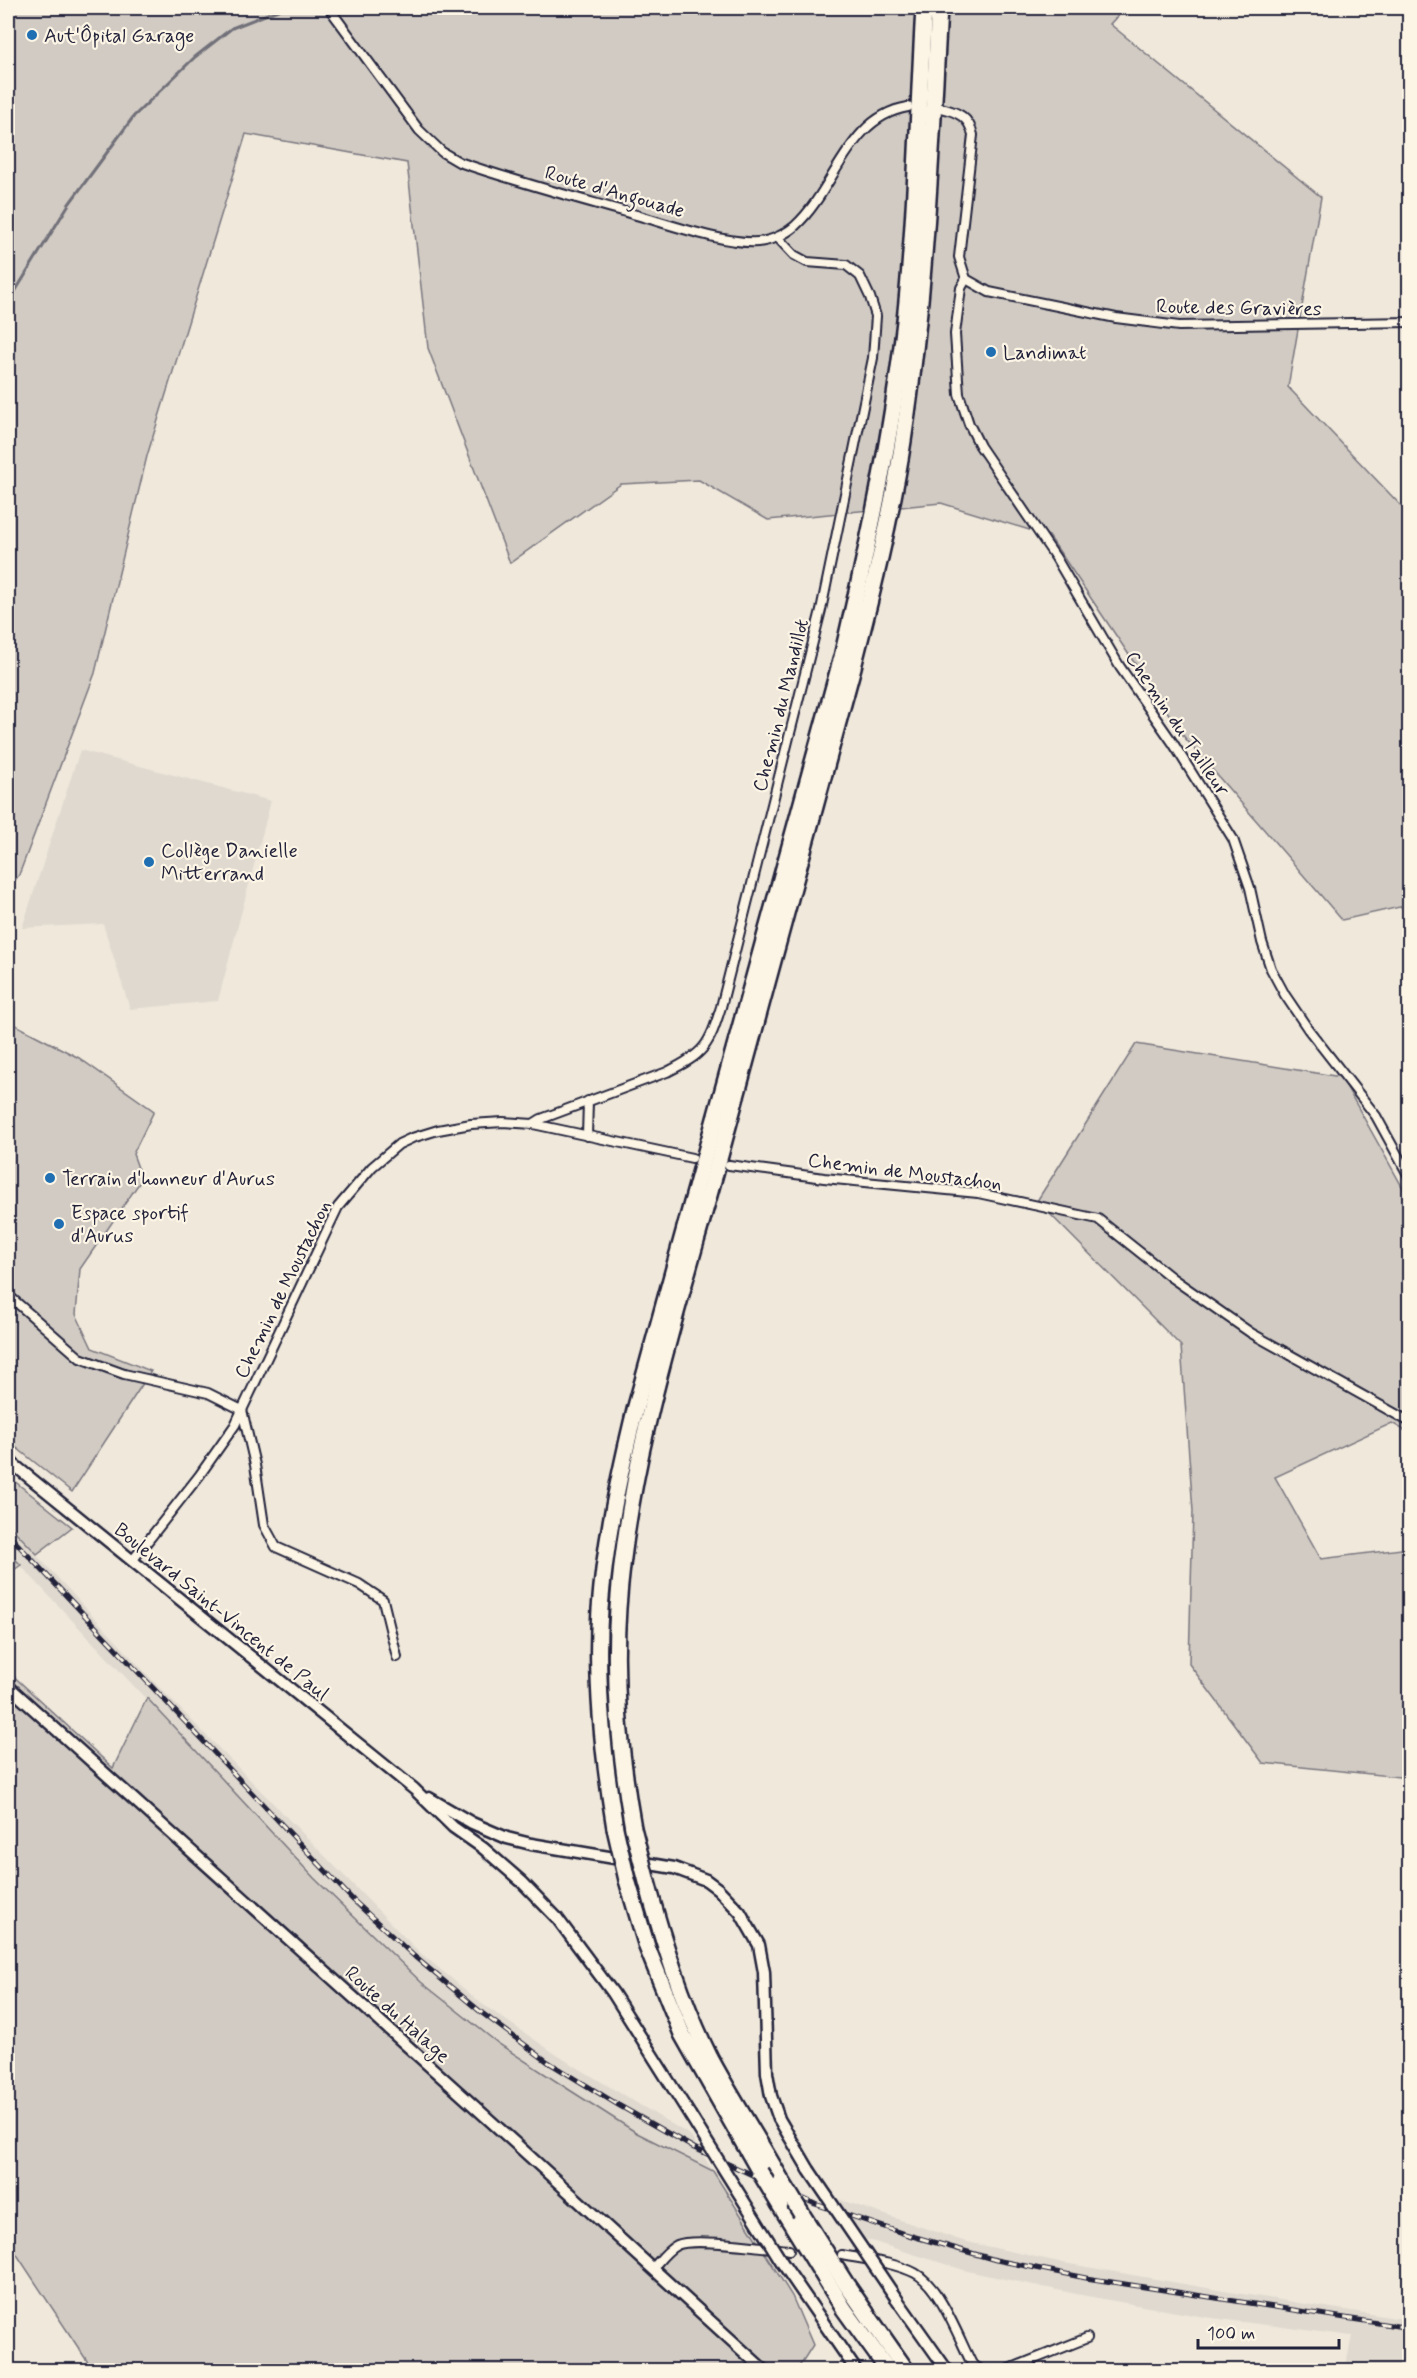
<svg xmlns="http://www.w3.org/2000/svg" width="1417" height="2378" viewBox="0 0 1417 2378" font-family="Mynerve,sans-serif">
  <rect width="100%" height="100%" fill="#efe8db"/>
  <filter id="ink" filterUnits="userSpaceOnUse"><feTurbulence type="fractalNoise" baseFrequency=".0167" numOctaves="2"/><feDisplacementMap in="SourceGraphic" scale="12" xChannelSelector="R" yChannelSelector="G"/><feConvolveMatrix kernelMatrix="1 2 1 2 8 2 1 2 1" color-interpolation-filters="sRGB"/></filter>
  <g filter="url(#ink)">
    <g fill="#e0d9cf">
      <path d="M80 750 271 801 218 1001 130 1009 103 924 22 928Z"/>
      <path d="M8 1524 155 1683 418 1951 485 2006 560 2057 690 2135 713 2171 637 2133 568 2089 499 2044 421 1982 314 1878 8 1552Z"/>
      <path d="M838 2199 963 2241 1064 2263 1230 2292 1409 2320V2370H1345L1352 2336 1204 2317 1081 2295 967 2271 862 2238Z"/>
    </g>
    <g fill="#d1cbc3" stroke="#7a767f" stroke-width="1.5">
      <path d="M8 8H1125L1110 24 1321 197 1288 387 1409 514V905L1342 920 1185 738 1049 536 941 503 768 520 699 480 621 484 510 563 428 348 407 163 246 134 147 456 95 673 19 875 8 890Z"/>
      <path d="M8 1021 79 1058 154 1111 133 1154 142 1179 80 1269 76 1314 92 1348 151 1371 72 1492 8 1441Z"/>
      <path d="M1136 1044 1341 1077 1409 1199V1433L1392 1423 1275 1477 1321 1559 1409 1548V1778L1263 1763 1189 1664 1193 1511 1181 1346 1037 1201Z"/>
      <path d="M8 1476 72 1527 37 1554 8 1524Z"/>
      <path d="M8 1552 21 1565 8 1574Z"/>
      <path d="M8 1671 113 1768 147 1698 314 1878 421 1982 499 2044 568 2089 637 2133 713 2171 792 2296 813 2345 797 2370H93L8 2241Z"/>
    </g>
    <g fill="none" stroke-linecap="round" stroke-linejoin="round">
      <path stroke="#716f79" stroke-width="3" d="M8 303 69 204 134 116 195 57 232 28 283 8"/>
      <defs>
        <g id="street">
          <path d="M329 8 419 130 442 152 459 162C520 183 581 199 643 217 675 226 725 244 758 242 771 241 786 234 795 226 836 189 847 117 908 107"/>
          <path d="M941 108C958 112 969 117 973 135L959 257 966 279 989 292 1116 318 1179 326 1410 322"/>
          <path d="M966 279 961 288 955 334 959 394 969 424 980 446 1056 558 1120 667 1173 743 1233 839 1250 888 1262 942 1271 969 1285 995 1308 1029 1376 1116 1410 1178"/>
          <path d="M533 1124 541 1119 667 1072C704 1054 709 1046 721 1007L821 610 873 358 876 316 870 297 860 276 846 265 807 262 794 255 777 237"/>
          <path d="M587 1136 588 1101"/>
          <path d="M729 1165 824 1178 978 1193 1098 1219 1172 1278 1251 1333 1410 1422"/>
          <path d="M8 1295 80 1358 124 1374 208 1393 242 1410 255 1465 264 1525 276 1547 359 1584 383 1600 397 1657"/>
          <path d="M132 1561 199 1476 235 1425 338 1207 372 1167 399 1144 412 1138 438 1130 471 1124 503 1122 533 1124 692 1158"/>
          <path d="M842 2255C867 2260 893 2262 915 2273 940 2286 959 2339 972 2364L981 2370"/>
          <path d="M653 2268C660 2260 667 2250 677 2245 694 2237 766 2248 789 2250"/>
          <path d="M1007 2370 1087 2338"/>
        </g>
        <g id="secondary">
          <path d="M8 1460 414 1789 453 1827 483 1848 522 1882 557 1918 613 1993 690 2115"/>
          <path d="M8 1686 515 2143 764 2370"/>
          <path d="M429 1798 472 1823 507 1838 531 1844 674 1868 706 1880 718 1889 740 1912 759 1945 764 1972 767 2073 771 2096 779 2119 809 2170"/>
          <path d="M783 2264 856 2370"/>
          <path d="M896 2298 947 2370"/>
        </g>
        <g id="highway">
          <path d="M615 1828C603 1756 595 1682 600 1609 605 1542 619 1476 635 1410L842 657C868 546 892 435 905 321 916 217 918 112 924 8"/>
          <path d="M633 1828C620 1756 613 1681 618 1608 629 1455 679 1306 719 1159 764 995 809 831 853 667 872 593 891 518 903 441 925 298 931 153 939 8"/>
          <path d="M627 1880 647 1947 682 2034 760 2172"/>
          <path d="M647 1882C663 1942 682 2002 710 2058 732 2099 758 2139 781 2180"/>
          <path d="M780 2205 844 2309 888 2370"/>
          <path d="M801 2213 846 2284 906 2370"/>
        </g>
      </defs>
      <use href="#street" stroke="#22223b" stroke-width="12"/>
      <use href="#secondary" stroke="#22223b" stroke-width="15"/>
      <use href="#highway" stroke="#22223b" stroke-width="20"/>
      <use href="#street" stroke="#fcf5e5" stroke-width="8"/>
      <use href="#secondary" stroke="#fcf5e5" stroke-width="10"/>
      <use href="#highway" stroke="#fcf5e5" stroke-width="15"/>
      <defs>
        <path id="rail" d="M8 1534 353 1900 415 1957 482 2013 548 2062 620 2106 694 2148 815 2204 905 2234 996 2260 1086 2278 1410 2328"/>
      </defs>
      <use href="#rail" stroke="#22223b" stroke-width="5"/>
      <use href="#rail" stroke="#fcf5e5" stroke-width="3" stroke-dasharray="9" stroke-linecap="butt"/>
      <defs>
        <g id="secondary-bridge">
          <path d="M690 2115 783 2264"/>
          <path d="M809 2170 896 2298"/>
        </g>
        <g id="highway-bridge">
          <path d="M615 1828 627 1880"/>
          <path d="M633 1828 647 1882"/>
          <path d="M760 2172 780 2205"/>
          <path d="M781 2180 801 2213"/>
        </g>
      </defs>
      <use href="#secondary-bridge" stroke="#22223b" stroke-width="15" stroke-linecap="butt"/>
      <use href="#highway-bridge" stroke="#22223b" stroke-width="20" stroke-linecap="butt"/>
      <use href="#secondary-bridge" stroke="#fcf5e5" stroke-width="10"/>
      <use href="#highway-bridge" stroke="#fcf5e5" stroke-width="15"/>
    </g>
  </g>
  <g fill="#1f6fb2" stroke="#fcf5e5" stroke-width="2">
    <circle cx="32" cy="35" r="6"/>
    <circle cx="991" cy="352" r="6"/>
    <circle cx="149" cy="862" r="6"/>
    <circle cx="50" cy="1178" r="6"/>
    <circle cx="59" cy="1224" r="6"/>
  </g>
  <g text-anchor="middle" stroke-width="4.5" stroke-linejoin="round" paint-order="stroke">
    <g font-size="20" fill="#22223b" stroke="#fcf5e5" text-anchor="start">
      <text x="44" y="42">Aut'Ôpital Garage</text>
      <text x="1003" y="359">Landimat</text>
      <text x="161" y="857">Collège Danielle<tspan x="161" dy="23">Mitterrand</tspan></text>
      <text x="62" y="1185">Terrain d'honneur d'Aurus</text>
      <text x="71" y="1219">Espace sportif<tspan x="71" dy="23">d'Aurus</tspan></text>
    </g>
    <g font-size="20" fill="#22223b" stroke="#fcf5e5">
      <text transform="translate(615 191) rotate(16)" y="7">Route d'Angouade</text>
      <text transform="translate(1239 307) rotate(1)" y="7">Route des Gravières</text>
      <text transform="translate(780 705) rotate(-76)" y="7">Chemin du Mandillot</text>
      <text transform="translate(1178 723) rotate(56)" y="7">Chemin du Tailleur</text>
      <text transform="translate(905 1171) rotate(7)" y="7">Chemin de Moustachon</text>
      <text transform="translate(282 1289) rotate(-64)" y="7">Chemin de Moustachon</text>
      <text transform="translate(222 1611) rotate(39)" y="7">Boulevard Saint-Vincent de Paul</text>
      <text transform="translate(398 2014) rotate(42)" y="7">Route du Halage</text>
    </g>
  </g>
  <rect width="1417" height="2378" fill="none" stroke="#fcf5e5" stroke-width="30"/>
  <rect x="15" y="15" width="1387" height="2348" fill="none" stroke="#22223b" stroke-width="2" filter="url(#ink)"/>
  <path d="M1198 2339v9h141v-9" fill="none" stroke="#22223b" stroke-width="3"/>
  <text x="1207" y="2339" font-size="18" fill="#22223b" stroke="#fcf5e5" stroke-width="4.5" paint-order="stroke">100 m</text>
</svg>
